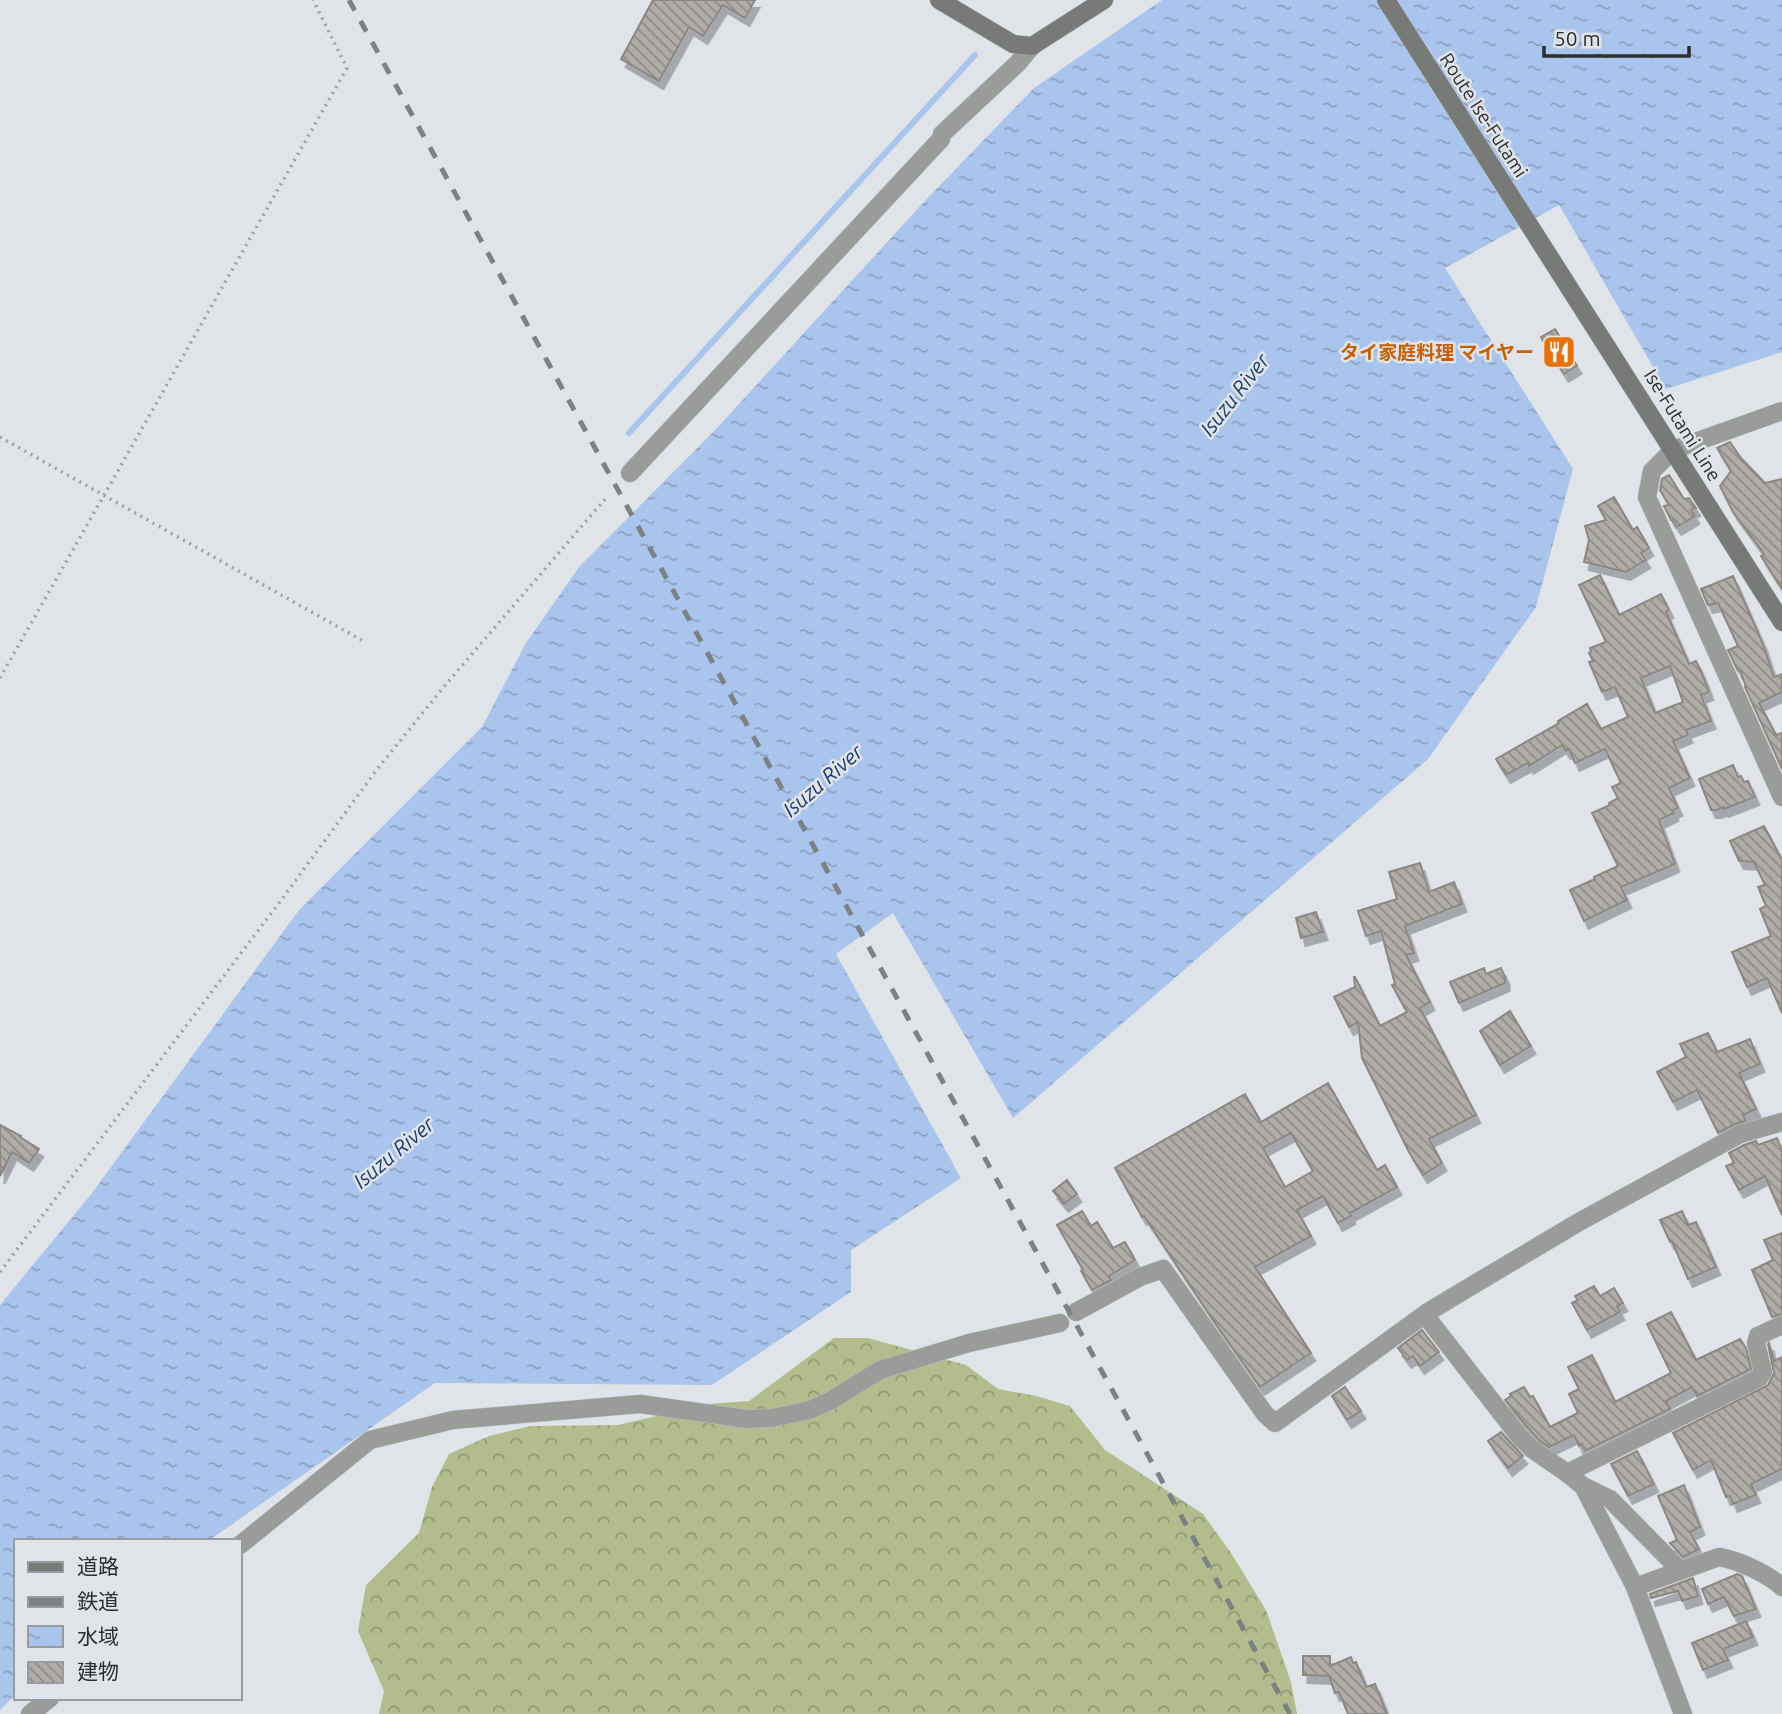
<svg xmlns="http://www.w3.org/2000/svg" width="1782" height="1714" viewBox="0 0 1782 1714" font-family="Ubuntu,'Noto Sans JP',sans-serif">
  <defs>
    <pattern id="forest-crowns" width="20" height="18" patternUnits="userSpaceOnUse" patternTransform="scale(1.75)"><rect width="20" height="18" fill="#b2bc8d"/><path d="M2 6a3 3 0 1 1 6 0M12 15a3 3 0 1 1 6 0" fill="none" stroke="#919974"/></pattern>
    <pattern id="water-ripples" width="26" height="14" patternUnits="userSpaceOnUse" patternTransform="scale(1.75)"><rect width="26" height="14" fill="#aac5ed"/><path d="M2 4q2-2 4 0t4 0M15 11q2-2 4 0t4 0" fill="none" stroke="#8ba0c0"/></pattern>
    <pattern id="building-back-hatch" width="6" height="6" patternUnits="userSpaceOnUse" patternTransform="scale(1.75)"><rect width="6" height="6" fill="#b0aca7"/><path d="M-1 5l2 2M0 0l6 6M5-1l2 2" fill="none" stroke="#8f8c88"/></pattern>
    <filter id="shadow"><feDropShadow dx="4.5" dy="8" stdDeviation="0" flood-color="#0004"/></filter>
  </defs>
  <rect width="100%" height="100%" fill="#e0e4e9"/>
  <path fill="url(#forest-crowns)" d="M834 1338H868L966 1365 998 1389 1036 1396 1070 1406 1105 1450 1203 1514 1231 1553 1266 1610 1291 1682 1297 1714H379L384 1691 358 1631 366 1585 419 1533 432 1487 449 1454 489 1436 531 1426 618 1425 708 1404 749 1401Z"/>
  <path fill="url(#water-ripples)" d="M1162 0H1782V352L1666 389 1559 205 1445 268 1573 469 1536 607 1428 759 1013 1118 893 913 836 954 961 1178 851 1250V1292L712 1385 435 1383 208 1541H16V1694L0 1710V1305L92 1193 299 910 482 727 526 643 579 567 717 428 922 204 1034 88Z"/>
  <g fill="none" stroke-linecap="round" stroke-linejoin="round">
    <path stroke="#aac5ed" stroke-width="6" d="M629 433 975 55"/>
  </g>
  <g fill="url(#building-back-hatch)" stroke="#8b8782" stroke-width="2" fill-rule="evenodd" filter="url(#shadow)">
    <path d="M653 0H755L745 18 723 5 703 36 689 27 659 81 621 59Z"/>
    <path d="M1555 329 1577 366 1564 374 1541 337Z"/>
    <path d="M1730 442 1741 458 1765 483 1782 479V589L1761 556 1764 554 1733 512 1720 486 1731 471 1717 448Z"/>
    <path d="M1669 475 1684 499 1689 498 1696 508 1691 510 1695 516 1677 527 1672 520H1671L1664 506 1669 505 1660 490 1662 479Z"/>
    <path d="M1614 497 1633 530 1637 527 1649 548 1641 553 1646 560 1626 572 1584 562 1589 540 1585 526 1606 520 1598 506Z"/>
    <path d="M1600 575 1619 615 1661 594 1669 610 1666 612 1689 664 1696 661 1701 671 1709 692 1701 695 1711 721 1686 730 1688 735 1673 741 1690 778 1669 788 1678 808 1673 810 1674 813 1659 820 1675 864 1621 887 1627 900 1584 921 1570 890 1595 879 1594 877 1618 866 1592 813 1610 805 1609 803 1618 798 1612 787 1621 783 1605 749 1575 763 1569 749 1566 751 1562 745 1529 766 1528 763 1506 775 1496 759 1559 723 1558 721 1587 704 1601 729 1628 717 1615 687 1602 692 1589 662 1593 661 1589 653 1591 652 1590 648 1606 642 1579 585ZM1670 666 1683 702 1655 713 1641 678Z"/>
    <path d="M1733 576 1763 644 1774 677 1782 674V692L1759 703 1776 735 1782 733V769L1745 687H1746L1740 670 1738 671 1728 650 1738 646 1718 603 1708 605 1701 589Z"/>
    <path d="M1733 765 1738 777 1741 776 1744 782 1748 781 1755 797 1724 809V807L1717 810H1711L1699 779Z"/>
    <path d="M1764 826 1782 860V1013L1767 978 1747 987 1732 952 1771 936 1760 909 1766 906 1758 887 1765 885 1754 862 1739 861 1730 841Z"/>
    <path d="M1420 863 1429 892 1454 882 1462 904 1405 926 1414 953 1406 955 1430 1002 1420 1008 1476 1115 1429 1139 1442 1163 1423 1175 1409 1152 1362 1058 1358 1022 1349 1027 1334 997 1355 987 1354 977H1355L1380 1026 1407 1012 1392 985 1395 984 1381 931 1366 936 1358 911 1397 899 1389 872Z"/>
    <path d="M1316 912 1323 932 1301 938 1296 918Z"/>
    <path d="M1484 968 1486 974 1501 968 1505 977V983L1459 1003 1450 982Z"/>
    <path d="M1510 1011 1531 1046 1500 1065 1480 1031Z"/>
    <path d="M1708 1033 1717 1052 1750 1039 1760 1064 1739 1073 1756 1109 1743 1115 1746 1121 1735 1124 1718 1133 1697 1090 1673 1102 1657 1072 1686 1057 1680 1044Z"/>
    <path d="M1328 1083 1377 1170 1385 1165 1397 1187 1350 1213 1351 1216 1338 1223 1323 1196 1297 1210 1311 1236 1255 1267 1311 1353 1260 1387 1217 1326 1144 1216 1142 1217 1115 1168 1245 1094 1261 1122ZM1291 1133 1313 1171 1285 1187 1263 1148Z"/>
    <path d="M0 1125 21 1136 20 1137 39 1149 29 1163 12 1152 0 1176Z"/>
    <path d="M1777 1138 1782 1151V1215L1765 1176 1739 1190 1726 1166 1734 1163 1729 1153 1744 1145 1756 1141 1758 1145Z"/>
    <path d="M1067 1180 1077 1194 1064 1204 1053 1191Z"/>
    <path d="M1082 1211 1091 1226 1097 1222 1113 1248 1125 1242 1135 1260 1109 1276 1111 1280 1092 1290 1081 1271 1083 1270 1057 1225Z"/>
    <path d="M1682 1211 1688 1225 1696 1222 1716 1267 1688 1279 1672 1241 1670 1242 1660 1220Z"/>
    <path d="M1782 1233V1314L1772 1317 1752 1270 1773 1260 1764 1240Z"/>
    <path d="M1594 1286 1600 1296 1614 1288 1623 1303 1617 1306 1620 1312 1587 1330 1572 1303 1578 1300 1575 1296Z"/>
    <path d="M1671 1312 1696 1360 1740 1339 1746 1348 1751 1369 1697 1396 1692 1387 1666 1401 1670 1409 1585 1451 1582 1444 1579 1446 1574 1435 1549 1447 1539 1440 1528 1428 1505 1400 1511 1396 1510 1394 1524 1387 1530 1397 1533 1396 1550 1427 1578 1413 1569 1394 1579 1389 1568 1367 1592 1355 1615 1402 1671 1373 1647 1324Z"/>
    <path d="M1422 1330 1439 1352 1420 1366 1413 1356 1407 1360 1398 1348Z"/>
    <path d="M1769 1343 1774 1361 1782 1357V1469L1751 1484 1756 1495 1733 1504 1730 1496 1726 1497 1711 1460 1693 1470 1673 1433 1768 1385 1774 1373 1768 1344Z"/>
    <path d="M1345 1387 1361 1411 1347 1420 1332 1396Z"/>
    <path d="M1501 1432 1523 1456 1508 1468 1488 1441Z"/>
    <path d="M1637 1451 1654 1484 1628 1496 1611 1464Z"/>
    <path d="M1684 1485 1700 1527 1690 1532 1699 1549 1683 1557 1670 1543 1677 1540 1658 1496Z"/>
    <path d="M1737 1574 1742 1576 1756 1609 1734 1616 1724 1597 1708 1604 1702 1589Z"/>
    <path d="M1693 1578 1698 1596 1682 1601 1678 1591 1651 1598 1650 1594Z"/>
    <path d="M1746 1621 1753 1637 1723 1649 1728 1660 1703 1670 1692 1643Z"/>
    <path d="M1303 1656H1330V1666L1351 1657 1353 1663 1356 1662 1366 1687 1375 1684 1387 1714H1348L1339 1692 1335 1693 1329 1676 1303 1675Z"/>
  </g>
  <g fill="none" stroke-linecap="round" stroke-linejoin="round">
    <defs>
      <g id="minor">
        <path d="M1782 411 1673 450 1652 471 1647 497 1782 797"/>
        <path d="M630 473 941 139 942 134 1018 63 1032 46"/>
        <path d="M1076 1312 1140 1277 1163 1269 1265 1414 1275 1423 1428 1312 1478 1282 1579 1222 1740 1134 1782 1122"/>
        <path d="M1425 1315 1519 1436 1532 1449 1564 1471 1583 1486 1635 1587 1683 1714"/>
        <path d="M1567 1473 1759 1378 1763 1372 1756 1343 1758 1336 1782 1325"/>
        <path d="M1583 1486 1610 1499 1679 1569"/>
        <path d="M240 1545 370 1440 453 1420 640 1404 747 1419 772 1418 810 1410 830 1401 880 1370 969 1343 1060 1323"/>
        <path d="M1635 1587 1719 1557C1738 1560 1768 1574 1782 1587"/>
        <path d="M30 1714 50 1698"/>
      </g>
      <g id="secondary">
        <path d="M939 0 1013 44 1032 46 1104 0"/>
        <path d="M1386 0 1782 622"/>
      </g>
    </defs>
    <use href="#minor" stroke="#bcc0c4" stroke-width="19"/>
    <use href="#secondary" stroke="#bcc0c4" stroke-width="19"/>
    <g stroke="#9da0a4" stroke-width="3.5" stroke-dasharray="2 5" stroke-linecap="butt">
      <path d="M0 437 365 642"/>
      <path d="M0 678 347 68 313 0"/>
      <path d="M0 1272 285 895 378 768 447 683 606 498"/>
    </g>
    <use href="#minor" stroke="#9a9c9a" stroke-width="18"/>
    <use href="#secondary" stroke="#777a77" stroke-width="18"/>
    <path stroke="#7e8184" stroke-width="5" stroke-dasharray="12 12" stroke-linecap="butt" d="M349 0 1290 1714"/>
  </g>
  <defs>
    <symbol id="restaurant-square" viewBox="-11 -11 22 22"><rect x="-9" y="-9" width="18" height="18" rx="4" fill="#e8710a" stroke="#e0e4e9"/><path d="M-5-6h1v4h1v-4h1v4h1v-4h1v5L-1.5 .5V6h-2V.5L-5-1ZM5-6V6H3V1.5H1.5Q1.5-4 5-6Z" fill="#fff"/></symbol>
  </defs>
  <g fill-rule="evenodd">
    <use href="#restaurant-square" x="1540" y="333" width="38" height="38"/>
  </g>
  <g text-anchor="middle" stroke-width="5" stroke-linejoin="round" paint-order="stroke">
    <g font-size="19" fill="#2c2e30" stroke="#e0e4e9">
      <text transform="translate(1484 115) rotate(57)" y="7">Route Ise-Futami</text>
      <text transform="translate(1683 425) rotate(58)" y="7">Ise-Futami Line</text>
    </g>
    <g font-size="19" font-weight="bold" fill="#c56008" stroke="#e0e4e9" text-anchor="end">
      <text x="1534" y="359">タイ家庭料理 マイヤー</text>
    </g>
    <g font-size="21" font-style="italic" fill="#1b3c6e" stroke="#e0e4e9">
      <text transform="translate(1235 395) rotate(-52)" y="7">Isuzu River</text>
      <text transform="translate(823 781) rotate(-41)" y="7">Isuzu River</text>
      <text transform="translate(394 1153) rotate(-40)" y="7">Isuzu River</text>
    </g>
  </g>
  <rect x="14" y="1539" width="228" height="161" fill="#e0e4e9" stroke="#989b9f" stroke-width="2"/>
  <rect x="28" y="1562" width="35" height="10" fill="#777a77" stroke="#989b9f" stroke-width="2"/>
  <text x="77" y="1574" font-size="21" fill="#2c2e30">道路</text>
  <rect x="28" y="1597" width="35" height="10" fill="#7e8184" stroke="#989b9f" stroke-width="2"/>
  <text x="77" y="1609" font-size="21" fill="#2c2e30">鉄道</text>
  <rect x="28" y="1626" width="35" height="21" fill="url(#water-ripples)" stroke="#989b9f" stroke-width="2"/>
  <text x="77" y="1644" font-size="21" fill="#2c2e30">水域</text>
  <rect x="28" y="1662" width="35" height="21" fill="url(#building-back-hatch)" stroke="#989b9f" stroke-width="2"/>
  <text x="77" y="1679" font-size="21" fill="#2c2e30">建物</text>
  <path d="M1544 46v10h145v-10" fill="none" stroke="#2c2e30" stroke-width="3.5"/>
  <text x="1554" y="46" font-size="21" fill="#2c2e30" stroke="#e0e4e9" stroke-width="5" paint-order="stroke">50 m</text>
</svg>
